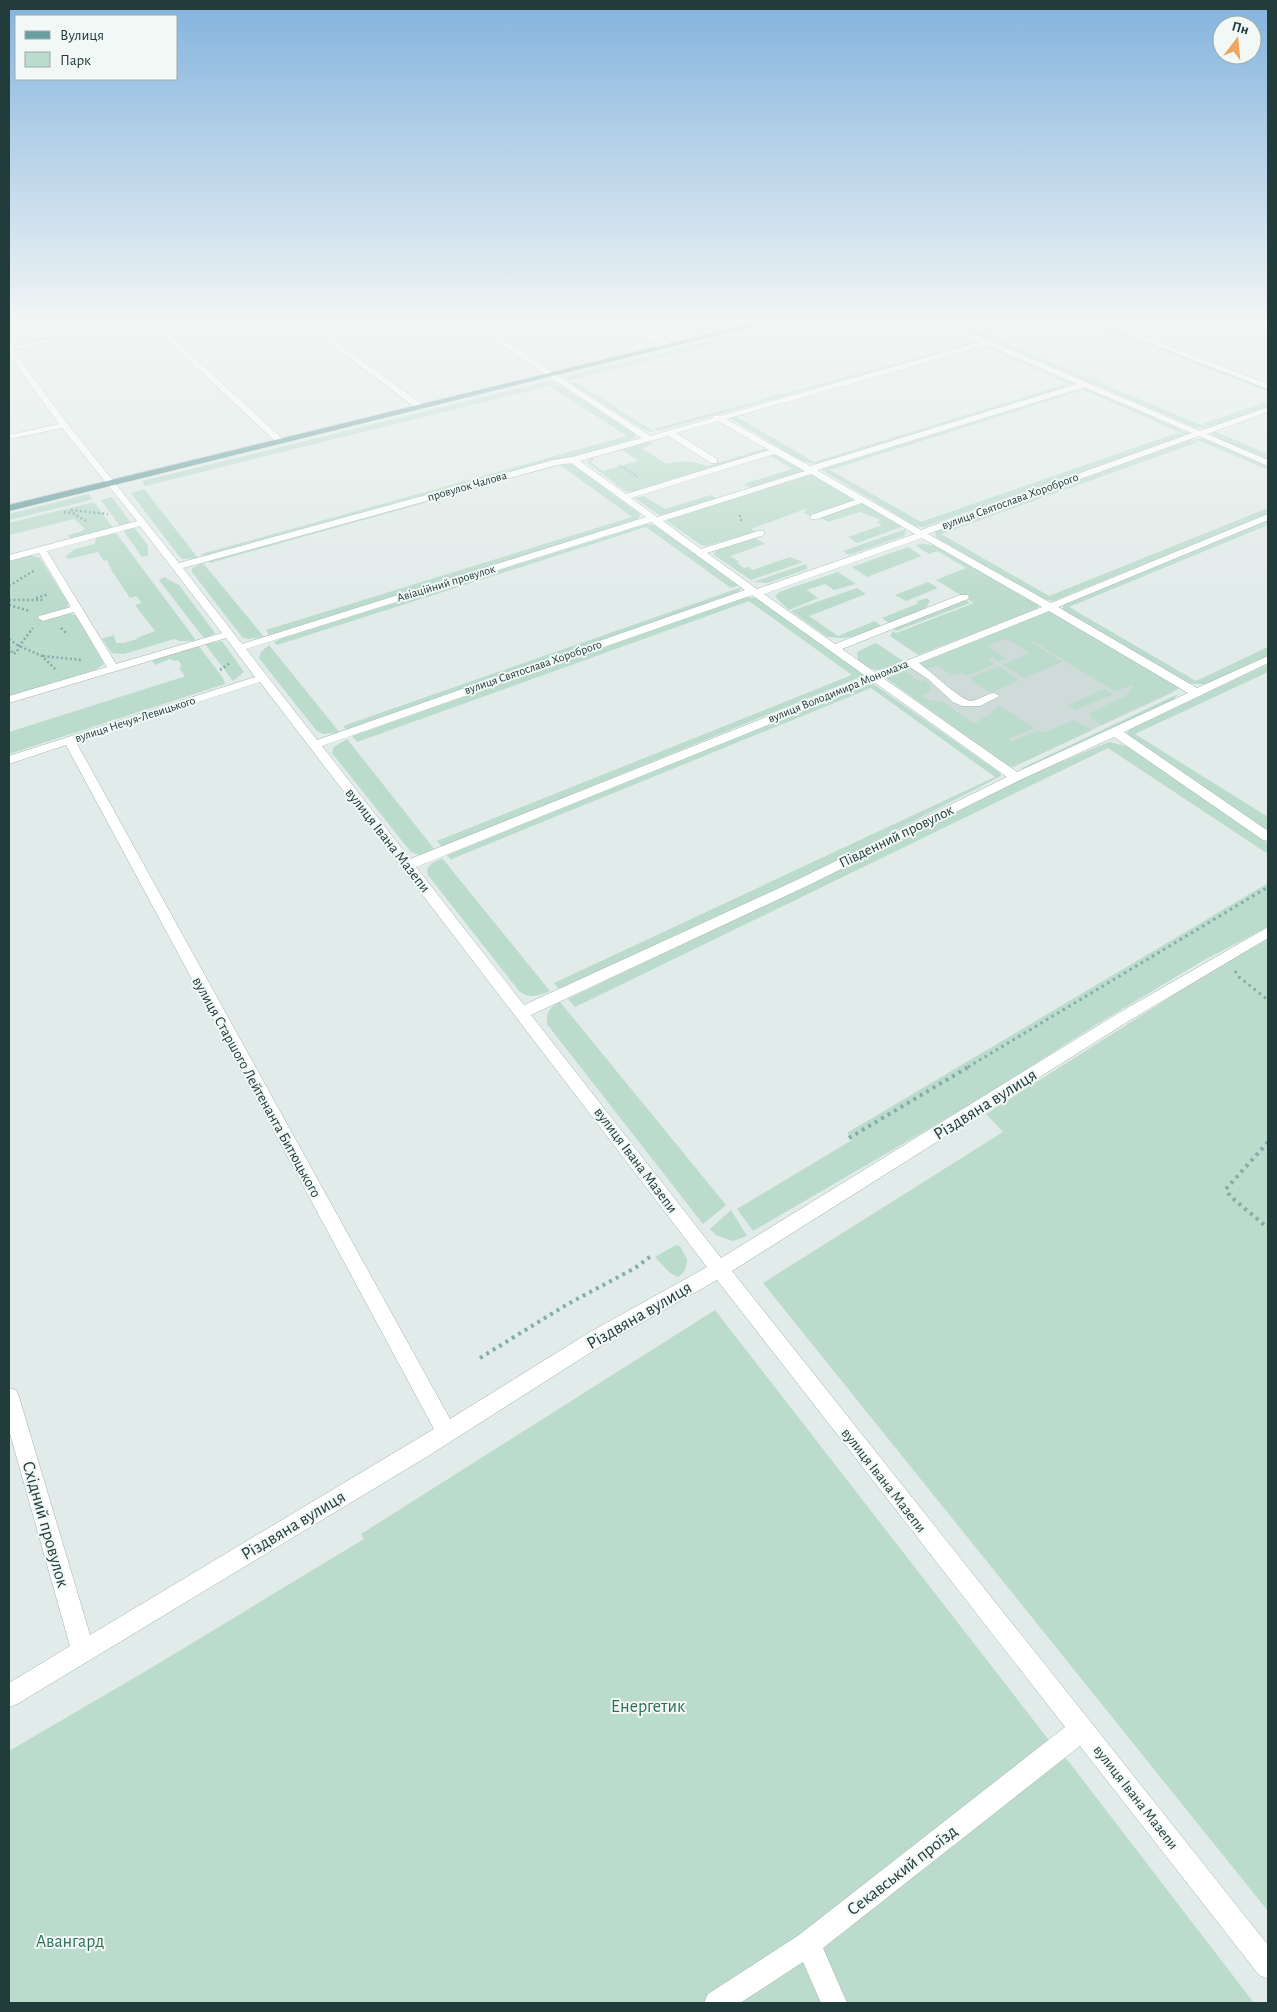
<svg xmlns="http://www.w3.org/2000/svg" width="1277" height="2012" viewBox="0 0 1277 2012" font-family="'Alegreya Sans',sans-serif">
  <rect width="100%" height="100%" fill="#e1ebe9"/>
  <path fill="#cfdbd9" d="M1046 616 1174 692 1019 764 895 677Z"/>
  <g fill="#bbdbcc">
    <path d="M951 324H961L1208 428H1196Z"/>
    <path d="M1093 324H1100L1268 388V392Z"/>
    <path d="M709 340 715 344 657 359 649 355Z"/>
    <path d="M970 343 973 344 658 431 654 429Z"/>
    <path d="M988 345 1072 382 1073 384 1072 385 981 346Z"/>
    <path d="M978 347 981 348 883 375 874 376 737 417 814 462 1066 384 1070 386 818 464 804 462 728 417Z"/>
    <path d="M644 357 651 360 567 381 566 379 569 375Z"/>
    <path d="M548 381 558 384 145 486 142 481Z"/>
    <path d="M575 382 655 432 646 431 570 383Z"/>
    <path d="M560 385 635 434 636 436 631 440 565 459 555 460 204 557 201 554 627 436 551 387Z"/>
    <path d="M1079 388H1088L1191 434 1188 436Z"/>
    <path d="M1076 389 1080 391 830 470 921 522 1177 433 1185 436 924 527 915 526 822 470 824 467Z"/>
    <path d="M1268 401V406L1211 428 1202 424Z"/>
    <path d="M1214 431 1268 454V460L1213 436 1212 433Z"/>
    <path d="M1202 438 1268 466V470L1195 439Z"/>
    <path d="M1192 439 1198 442 941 534 1049 596 1268 508V514L1053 601 1040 598 937 538 935 535 936 531Z"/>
    <path d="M648 441 653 444 642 448 666 464C680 460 693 461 707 466L764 449 767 451 633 492 625 491 587 462 592 458 594 460 590 462 603 471 638 461 621 449Z"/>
    <path d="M773 454 804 471 751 488 744 484 792 469 771 456 736 465Z"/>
    <path d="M560 463 572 464 640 514 639 519 269 635 266 630 632 517 560 465 210 563 208 561Z"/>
    <path d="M812 473 858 499 810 516 803 512 807 511 805 509 751 529 756 532 706 546 701 545 664 519Z"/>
    <path d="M144 489 198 558 183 559 179 556 131 493Z"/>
    <path d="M89 494 92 499 87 501 9 520V514Z"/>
    <path d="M711 495 718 499 662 517 635 498 644 496 665 509Z"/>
    <path d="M112 497 131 523 120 526 101 500Z"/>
    <path d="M94 502 113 528 71 540 68 535 83 531 82 530 85 529 74 519 9 535V523Z"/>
    <path d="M863 502 904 526 857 543 848 537 882 525 877 522 881 520 860 512 828 522 820 517Z"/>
    <path d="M1268 520V525L1069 607 1196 681 1268 647V656L1208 684H1194L1183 681 1062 610 1064 604Z"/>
    <path d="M646 524 654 525 740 585 731 588 646 527 277 645 274 642 282 638Z"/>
    <path d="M134 527 148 546V556L142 557 123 530Z"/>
    <path d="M906 529 904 536 849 555 843 551Z"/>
    <path d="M116 533 195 639 194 641H180L174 639 124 654 112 653 102 639 114 635 116 643H124L137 639V638L155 631 135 605 142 603 136 596 130 598 112 571 107 560 104 561 98 552 68 559 66 556 75 549 95 544 96 537Z"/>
    <path d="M755 538 765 544 730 556 740 562 737 563 744 568 748 567 753 570 790 557 803 562 751 580 714 555 716 550Z"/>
    <path d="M923 544 940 546 1037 603 1039 606 1037 609 918 655 890 636 893 631 896 633 974 603 936 580 966 568 937 551 929 554 915 545Z"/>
    <path d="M908 547 922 556 867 577 852 567Z"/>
    <path d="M30 555 40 558 68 603V607L64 609 67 613 76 615 104 664 95 670 9 697V560Z"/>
    <path d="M203 563 264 637 248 639 242 637 192 572V568Z"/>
    <path d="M806 564 807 569 768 583 753 582Z"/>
    <path d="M838 572 856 584 834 590 825 584 807 590 818 598 789 610 775 597 779 592Z"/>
    <path d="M164 577 179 585 215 633 206 638 203 637 159 580Z"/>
    <path d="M928 582 938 588 906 601 895 595Z"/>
    <path d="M742 587 738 592 346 730 343 726Z"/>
    <path d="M857 588 866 594 809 616 838 636 875 621 881 626C863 633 847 642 826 636L791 611Z"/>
    <path d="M746 597 756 598 865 675 442 847 437 841 852 675 749 601 357 742 352 736Z"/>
    <path d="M927 598 930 601 925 609 889 623 882 618 917 604 918 601Z"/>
    <path d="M966 600 970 603 896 631 894 629 895 627Z"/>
    <path d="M1046 611H1049L1180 688 1101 725 1093 720 1088 714 1130 694 1127 692 1135 687 1131 685 1116 692 1031 640 1030 641 1062 662 1024 678 1003 665 1030 653 1006 639 987 646 1007 659 999 662 992 657 988 659 995 664 966 676 962 673 951 676 937 665 926 669 922 666 906 672 920 682 924 680 931 686 930 691 922 696 928 700 943 702 974 724 991 713 998 705 1034 728 1008 739 1011 742 1038 730 1043 733 1074 720 1092 730 1013 767 1006 765 887 679 888 675Z"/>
    <path d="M222 641 244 672 233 681 205 644Z"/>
    <path d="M876 643 903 661C890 667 879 675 866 666 860 663 857 660 857 653L861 650Z"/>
    <path d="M198 645 223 678 225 684 9 754V732L183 677 185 676 179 668 182 666 178 660 174 661 170 659 155 665 151 659Z"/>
    <path d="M269 645 340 733 323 734 316 730 259 658 261 652Z"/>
    <path d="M1268 664V672L1135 734 1268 817V831L1130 738 1127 733 1129 730Z"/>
    <path d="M999 666 1019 680 990 693 969 678Z"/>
    <path d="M872 683 1000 773 1001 776 826 866 562 988H558L554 983 995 777 871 688 454 858 451 860 447 855 866 684Z"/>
    <path d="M1104 689 1113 694 1076 710 1068 705Z"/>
    <path d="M1178 694 1172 701 1029 768 1020 769Z"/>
    <path d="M347 739 435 850 419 855 411 852 332 753 334 747Z"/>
    <path d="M1109 742 1127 746 1151 760 1268 843V854L1108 748 575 1007 568 999 894 844 1022 778Z"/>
    <path d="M442 858 550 991C539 996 529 999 519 991L428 875 427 869 432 863Z"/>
    <path d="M1268 883V926L1264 929 1204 960 1094 1026 973 1103 753 1231 737 1209 852 1140 847 1133Z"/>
    <path d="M1268 939V1911L763 1283 1003 1132 986 1114 1213 970Z"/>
    <path d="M560 1002 726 1205 703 1224 547 1024C546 1012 549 1008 560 1002Z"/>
    <path d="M731 1210 747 1236 733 1241 716 1235 710 1229Z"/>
    <path d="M676 1245 680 1246 687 1259C687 1266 685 1273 678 1277L670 1273 655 1257Z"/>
    <path d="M715 1310 1048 1739 1069 1762 1254 2003H9V1751L151 1668 364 1539 361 1534Z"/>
  </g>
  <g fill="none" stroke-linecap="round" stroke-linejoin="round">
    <defs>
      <g id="minor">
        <path d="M123 324H137L13 350 67 423 179 563 553 460 572 457 642 438 470 324H478L650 436 713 418 714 415 720 416 980 342 942 324H951L1200 431 1268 407V412L1207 434 1268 460V466L1199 436 928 534 1051 603 1268 514V520L1058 607 1197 688 1268 656V663L1124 732 1268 831V841L1263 840 1114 737 1020 780 809 885 531 1015 721 1258 1117 1014 1268 927V938L1127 1022 732 1271 1268 1945V1979L1259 1975 1080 1746 823 1948 847 2003H821L803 1962 740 2003H704L708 1994 799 1935 1065 1727 717 1280 604 1344 428 1456 17 1704 9 1707V1683L70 1646 9 1430V1388L16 1390 19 1397 90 1635 434 1429 66 745 9 764V756L255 677 226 638 9 703V696L107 667 74 612 43 621 38 618 39 616 71 607 39 553 9 561V555L137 521 62 428 9 439V435L59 424 9 355V347ZM987 345 1077 384 810 466 726 419ZM1084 387 1192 433 921 530 817 470ZM718 421 769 450 626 494 580 461 668 436 711 463H717V459L676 433ZM775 454 805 471 657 517 631 498ZM571 463 646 517 242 644 183 568 557 465ZM811 474 855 500 811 515V519H817L862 503 915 534 757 589 707 553 764 535V531H758L701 549 663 521ZM651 522 745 590 317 740 246 649ZM140 526 222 633 116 664 47 551ZM922 538 1042 607 876 673 842 649 968 599 969 597 968 595H960L835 644 764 594ZM752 595 867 677 410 859 322 746ZM1049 611 1188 693 1017 772 883 678 910 667 928 679 953 702 962 706H980L1000 696 994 693C986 694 979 700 971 701 962 701 930 671 919 663ZM260 682 707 1267 590 1332 450 1419 76 742ZM874 682 1007 777 799 879 524 1005 416 867Z"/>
        <path d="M150 324H157L283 439V443H277Z"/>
        <path d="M305 324H312L423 405V409H417Z"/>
        <path d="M624 324H633L673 346 666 348Z"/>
        <path d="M1101 324H1111L1268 384V389Z"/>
        <path d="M1254 324 1268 325V329L1255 326Z"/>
      </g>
      <path id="major" d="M750 324H762L9 511V505Z"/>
    </defs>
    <use href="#minor" stroke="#a4b3b1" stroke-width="1"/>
    <use href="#major" stroke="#c1c8c8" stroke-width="1"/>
    <path stroke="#83adab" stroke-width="2" stroke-dasharray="1 2" stroke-linecap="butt" d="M619 465 638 477"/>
    <g stroke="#83adab" stroke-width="2.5" stroke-dasharray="2 2.5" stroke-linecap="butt">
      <path d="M71 510 108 514"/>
      <path d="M64 512 73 513 86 521"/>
      <path d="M740 515V519L743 522"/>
      <path d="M9 586 35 570"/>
      <path d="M36 598 49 594"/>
      <path d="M9 600H43"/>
      <path d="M9 605 30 611"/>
      <path d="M61 628 66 633"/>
      <path d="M9 639 19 646 42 656 56 670"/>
      <path d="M9 647 13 654 17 652 19 646 33 628"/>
      <path d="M43 656 81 660"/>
      <path d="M220 670 230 663"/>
    </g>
    <g stroke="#83adab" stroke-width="3" stroke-dasharray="2.5 4" stroke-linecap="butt">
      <path d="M1235 971 1239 977 1268 1000"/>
      <path d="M968 1067 1268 887"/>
    </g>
    <g stroke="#83adab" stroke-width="4" stroke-dasharray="3 4.5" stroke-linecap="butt">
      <path d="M849 1138 970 1066"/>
      <path d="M1268 1142 1226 1189 1230 1196 1268 1228"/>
      <path d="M480 1358 566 1305 635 1268 651 1256"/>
    </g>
    <use href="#minor" fill="#fff" fill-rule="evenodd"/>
    <use href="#major" fill="#689e9f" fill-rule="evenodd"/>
  </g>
  <linearGradient id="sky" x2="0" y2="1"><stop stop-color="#83b3de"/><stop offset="0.53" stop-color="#f2f6f5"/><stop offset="1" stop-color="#f2f6f5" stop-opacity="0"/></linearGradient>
  <rect width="1277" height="606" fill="url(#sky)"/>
  <g text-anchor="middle" stroke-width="4" stroke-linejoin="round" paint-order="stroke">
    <g font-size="12" fill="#223b3b" stroke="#f1f8f6">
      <text transform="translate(467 486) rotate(-16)" y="4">провулок Чалова</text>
      <text transform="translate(1010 501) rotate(-20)" y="4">вулиця Святослава Хороброго</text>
      <text transform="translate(446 583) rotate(-17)" y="4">Авіаційний провулок</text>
      <text transform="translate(533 667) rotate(-19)" y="4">вулиця Святослава Хороброго</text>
      <text transform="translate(838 691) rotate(-22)" y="4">вулиця Володимира Мономаха</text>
      <text transform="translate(135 719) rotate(-18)" y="4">вулиця Нечуя-Левицького</text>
    </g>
    <g font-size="15" fill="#223b3b" stroke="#f1f8f6">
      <text transform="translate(896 836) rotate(-26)" y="5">Південний провулок</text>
      <text transform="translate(388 840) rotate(52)" y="5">вулиця Івана Мазепи</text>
      <text transform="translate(257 1087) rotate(61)" y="5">вулиця Старшого Лейтенанта Битюцького</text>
      <text transform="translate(636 1160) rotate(53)" y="5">вулиця Івана Мазепи</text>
      <text transform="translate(884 1480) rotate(52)" y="5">вулиця Івана Мазепи</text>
      <text transform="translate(1136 1797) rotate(52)" y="5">вулиця Івана Мазепи</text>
    </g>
    <g font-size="18" fill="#223b3b" stroke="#f1f8f6">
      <text transform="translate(985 1104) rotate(-32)" y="6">Різдвяна вулиця</text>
      <text transform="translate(639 1315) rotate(-30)" y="6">Різдвяна вулиця</text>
      <text transform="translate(46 1524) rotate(74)" y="6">Східний провулок</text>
      <text transform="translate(293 1525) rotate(-31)" y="6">Різдвяна вулиця</text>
      <text transform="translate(902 1870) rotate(-38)" y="6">Секавський проїзд</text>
    </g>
    <g font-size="18" fill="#2e7059" stroke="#f1f8f6">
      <text x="648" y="1712">Енергетик</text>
      <text x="70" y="1947">Авангард</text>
    </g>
  </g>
  <rect width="1277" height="2012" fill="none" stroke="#223b3b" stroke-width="20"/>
  <rect x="15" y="15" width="162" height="65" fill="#f1f8f6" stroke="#9eacab"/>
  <rect x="25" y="31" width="25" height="8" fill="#689e9f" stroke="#9eacab"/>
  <text x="60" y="40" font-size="15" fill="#223b3b">Вулиця</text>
  <rect x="25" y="52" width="25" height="15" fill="#bbdbcc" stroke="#9eacab"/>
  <text x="60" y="65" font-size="15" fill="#223b3b">Парк</text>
  <g transform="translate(1237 40) rotate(16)"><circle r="24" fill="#f1f8f6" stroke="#9eacab"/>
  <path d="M0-4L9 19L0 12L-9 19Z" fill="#eca65f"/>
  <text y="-8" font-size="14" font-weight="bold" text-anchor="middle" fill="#223b3b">Пн</text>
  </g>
</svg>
